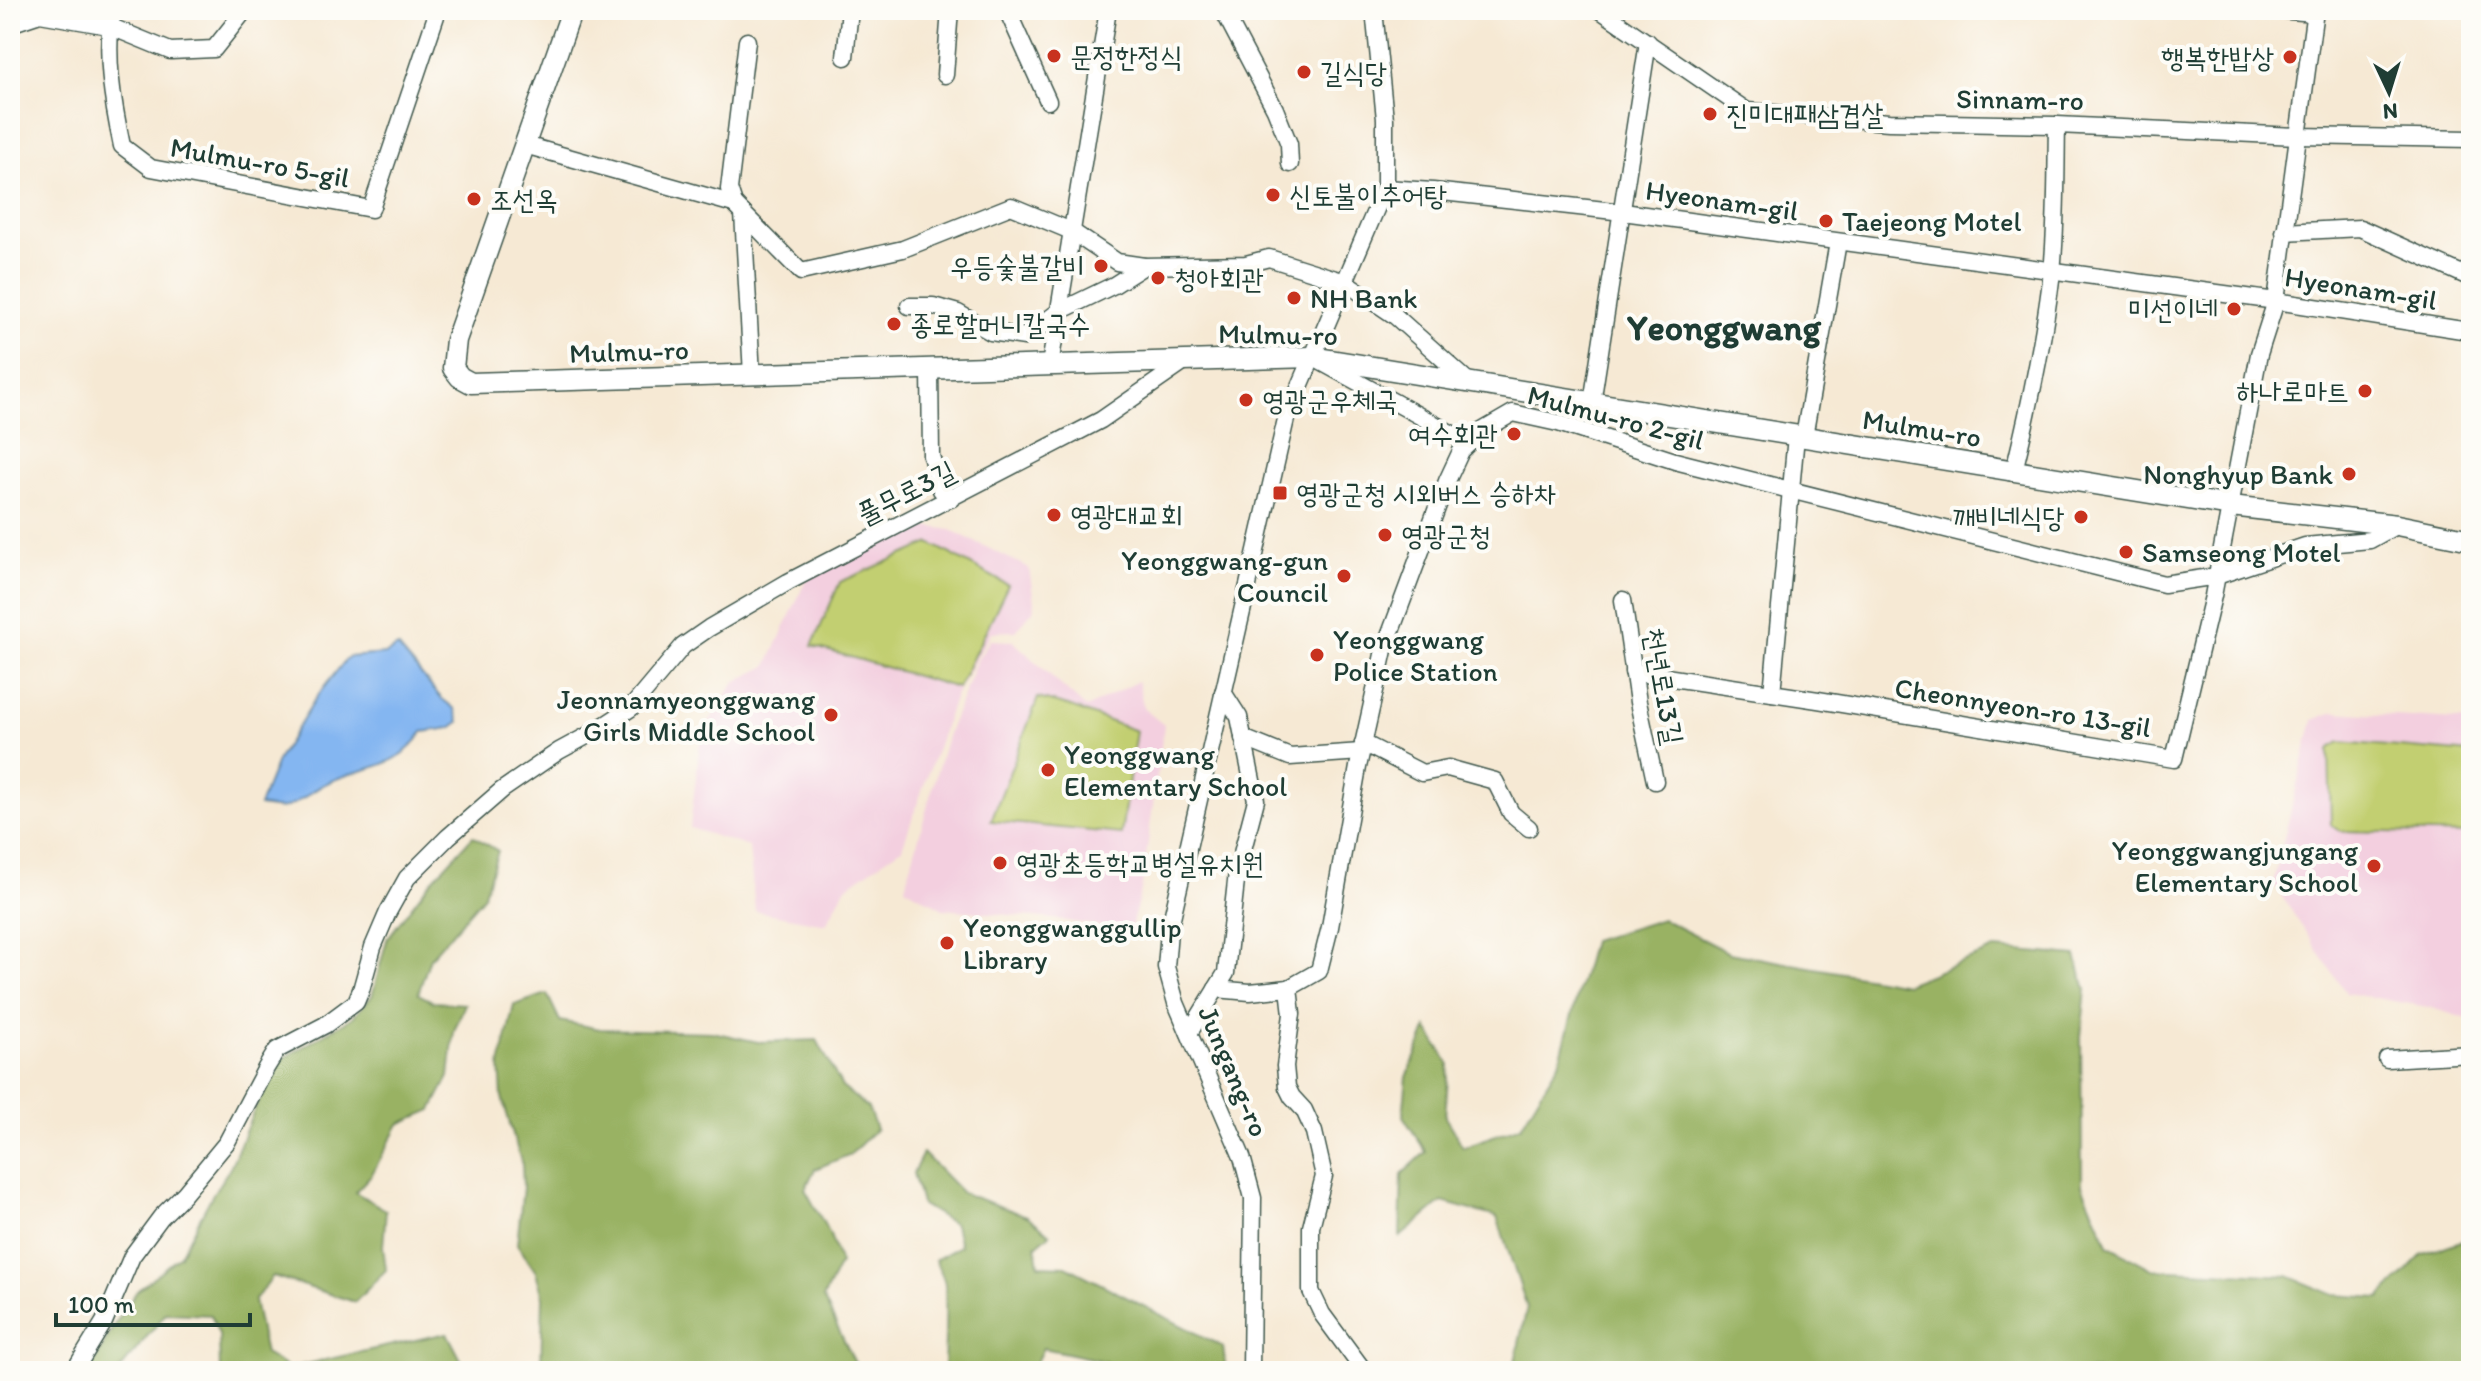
<svg xmlns="http://www.w3.org/2000/svg" width="2481" height="1381" viewBox="0 0 2481 1381" font-family="Itim,'Poor Story',sans-serif">
  <rect width="100%" height="100%" fill="#fdfcf7"/>
  <filter id="ink" filterUnits="userSpaceOnUse"><feTurbulence type="fractalNoise" baseFrequency=".0125" numOctaves="2"/><feDisplacementMap in="SourceGraphic" scale="16" xChannelSelector="R" yChannelSelector="G"/><feConvolveMatrix kernelMatrix="1 2 1 2 8 2 1 2 1" color-interpolation-filters="sRGB"/></filter>
  <filter id="wash" filterUnits="userSpaceOnUse"><feTurbulence type="fractalNoise" baseFrequency=".006" numOctaves="4" result="noise"/><feDisplacementMap in="SourceGraphic" scale="32" xChannelSelector="R" yChannelSelector="G"/><feGaussianBlur stdDeviation="1.8" result="paint"/><feColorMatrix in="noise" values="0 0 0 0 0 0 0 0 0 0 0 0 0 0 0 0 0 1.4 0 .05"/><feComposite in="paint" operator="in"/></filter>
  <g filter="url(#wash)">
    <rect width="100%" height="100%" fill="#f6e9d4"/>
    <g fill="#f3cfdf">
      <path d="M920 525 951 530 1029 568 1035 608 1016 631 991 632 955 696 902 848 846 887 826 924 755 911 749 847 690 828 701 734 735 682 767 666 806 580Z"/>
      <path d="M990 640 1013 641 1086 708 1138 681 1144 709 1164 725 1142 886 1130 931 1055 919 943 909 905 887 947 736 976 662Z"/>
      <path d="M2334 712 2471 721V1020L2428 1007 2346 993 2273 883 2313 720Z"/>
    </g>
    <g fill="#c2cf71" stroke="#708652" stroke-width="2">
      <path d="M930 543 1008 585 958 688 812 646 840 582Z"/>
      <path d="M1038 698 1068 706 1136 731 1121 834 991 821Z"/>
      <path d="M2340 742 2471 753V834L2341 831 2331 825 2329 749Z"/>
    </g>
    <g fill="#99b263" stroke="#5c784c" stroke-width="2">
      <path d="M473 836 498 851 483 897 430 958 418 994 434 1002 465 1004 454 1031 449 1077 432 1110 399 1124 372 1174 355 1192 386 1210 383 1246 386 1270 355 1302 273 1276 254 1301 265 1354 289 1368 447 1333 467 1371H220L219 1335 211 1315 166 1313 119 1371H90L113 1327 137 1291 180 1255 214 1192 230 1168 256 1106 281 1060 353 1017 372 996 387 939 428 885Z"/>
      <path d="M1662 919 1729 953 1906 984 1995 949 2076 956 2086 989 2081 1036 2082 1185 2109 1246 2152 1269 2288 1276 2334 1295 2380 1298 2423 1254 2467 1239 2471 1244V1371H1513L1527 1307 1497 1217 1442 1202 1400 1237 1402 1174 1426 1152 1403 1116 1407 1077 1427 1028 1449 1064 1445 1117 1463 1147 1521 1126 1559 1063 1592 941Z"/>
      <path d="M547 994 560 1021 600 1029 712 1032 758 1042 817 1040 842 1087 868 1108 876 1129 851 1154 815 1169 805 1189 830 1235 840 1264 823 1298 855 1363 863 1371H539L541 1367 543 1297 536 1272 517 1244 523 1187 522 1165 502 1097 500 1065 514 1005Z"/>
      <path d="M923 1153 962 1193 1027 1216 1050 1234 1036 1246 1039 1265 1066 1266 1223 1347 1226 1371H1120L1104 1361 1043 1348 1035 1364 1036 1371H943C945 1366 946 1294 945 1285 944 1276 938 1268 935 1260L960 1246 955 1225 921 1204 913 1173Z"/>
    </g>
    <path fill="#84b6f1" stroke="#527a92" stroke-width="2" d="M398 647 441 698 455 709 459 722 451 728 423 732C396 772 364 765 327 783 312 790 300 803 284 808 277 810 267 807 259 806L278 759 317 696 348 657 385 654Z"/>
  </g>
  <g filter="url(#ink)">
    <g fill="none" stroke-linecap="round" stroke-linejoin="round">
      <defs>
        <g id="minor">
          <path d="M113 10C104 52 113 104 122 146L151 168 371 209 438 10"/>
          <path d="M1007 10 1048 101"/>
          <path d="M1223 10 1275 109 1289 144 1290 164"/>
          <path d="M1600 10 1747 111 1889 122 2057 125 2297 136 2471 139"/>
          <path d="M2277 10 2315 13"/>
          <path d="M10 24 40 14 109 26 170 51 214 49 245 10"/>
          <path d="M747 41 729 189 734 204 801 272 903 249 1011 206 1071 231 1117 262 1144 266 1246 264 1269 258 1345 282 1394 315 1470 383"/>
          <path d="M845 57 850 10"/>
          <path d="M945 75 950 10"/>
          <path d="M525 145 734 204"/>
          <path d="M1385 188 1433 191 1623 212 2276 301 2462 330 2471 334"/>
          <path d="M743 213 752 375"/>
          <path d="M2284 232 2360 228 2471 278"/>
          <path d="M909 306H933L958 313 991 332 1025 337 1058 312 1114 285 1144 266"/>
          <path d="M1321 362 1469 443"/>
          <path d="M1050 365 1108 10"/>
          <path d="M930 369 931 456 941 490 951 499"/>
          <path d="M1592 403 1648 42"/>
          <path d="M1804 437 1838 242"/>
          <path d="M2014 471C2030 405 2044 340 2052 272 2057 223 2056 174 2057 125"/>
          <path d="M1623 600 1638 702 1655 781"/>
          <path d="M1633 672 1818 700 2174 759 2213 596 2259 354 2276 301 2315 10"/>
          <path d="M1772 693 1796 436"/>
          <path d="M1243 738 1290 757 1361 752"/>
          <path d="M1363 743 1422 773 1448 768 1495 781 1511 813 1529 828"/>
          <path d="M1216 989 1250 992 1289 988"/>
          <path d="M1189 1033 1226 973 1237 872 1256 800 1239 717 1223 692"/>
          <path d="M2387 1059 2471 1054"/>
          <path d="M74 1371 104 1322 132 1256 161 1217 184 1194 227 1142 266 1068 277 1050 325 1025 356 1002 361 990 373 947 388 912 407 878 448 837 502 790 559 751 594 732 631 708 683 646 709 628 788 582 1101 420 1186 361"/>
          <path d="M1251 1371 1253 1198 1242 1157 1176 1003 1166 967 1169 931 1286 419 1385 188V119L1374 10"/>
          <path d="M1364 1371 1322 1314 1311 1291V1227L1324 1176 1314 1132 1304 1110 1292 1097 1287 1087 1285 1066 1292 1014 1289 988 1319 971 1330 927 1358 767 1384 650 1447 481 1461 451 1482 431 1513 413 1558 423 1675 461 2164 584 2217 576 2305 546 2370 540 2397 525"/>
        </g>
        <path id="major" d="M572 10 456 340 453 368 460 377 471 383 1312 357 2231 506 2397 525 2471 540"/>
      </defs>
      <use href="#minor" stroke="#3f574c" stroke-width="19"/>
      <use href="#major" stroke="#3f574c" stroke-width="23"/>
      <use href="#minor" stroke="#fff" stroke-width="16"/>
      <use href="#major" stroke="#fff" stroke-width="20"/>
    </g>
  </g>
  <g fill="#c8321e" stroke="#fdfcf7" stroke-width="3">
    <circle cx="1054" cy="56" r="8"/>
    <circle cx="2290" cy="57" r="8"/>
    <circle cx="1304" cy="72" r="8"/>
    <circle cx="1710" cy="114" r="8"/>
    <circle cx="1273" cy="195" r="8"/>
    <circle cx="474" cy="199" r="8"/>
    <circle cx="1826" cy="221" r="8"/>
    <circle cx="1101" cy="266" r="8"/>
    <circle cx="1158" cy="278" r="8"/>
    <circle cx="1294" cy="298" r="8"/>
    <circle cx="2234" cy="309" r="8"/>
    <circle cx="894" cy="324" r="8"/>
    <circle cx="2365" cy="391" r="8"/>
    <circle cx="1246" cy="400" r="8"/>
    <circle cx="1514" cy="434" r="8"/>
    <circle cx="2349" cy="474" r="8"/>
    <rect x="1272" y="485" width="16" height="16" rx="4"/>
    <circle cx="1054" cy="515" r="8"/>
    <circle cx="2081" cy="517" r="8"/>
    <circle cx="1385" cy="535" r="8"/>
    <circle cx="2126" cy="552" r="8"/>
    <circle cx="1344" cy="576" r="8"/>
    <circle cx="1317" cy="655" r="8"/>
    <circle cx="831" cy="715" r="8"/>
    <circle cx="1048" cy="770" r="8"/>
    <circle cx="1000" cy="863" r="8"/>
    <circle cx="2374" cy="866" r="8"/>
    <circle cx="947" cy="943" r="8"/>
  </g>
  <g text-anchor="middle" stroke-width="8" stroke-linejoin="round" paint-order="stroke">
    <g font-size="28" fill="#1f3d34" stroke="#fdfcf7" text-anchor="start">
      <text x="1070" y="66">문정한정식</text>
      <text x="2274" y="67" text-anchor="end">행복한밥상</text>
      <text x="1320" y="82">길식당</text>
      <text x="1726" y="124">진미대패삼겹살</text>
      <text x="1289" y="205">신토불이추어탕</text>
      <text x="490" y="209">조선옥</text>
      <text x="1842" y="231">Taejeong Motel</text>
      <text x="1085" y="276" text-anchor="end">우등숯불갈비</text>
      <text x="1174" y="288">청아회관</text>
      <text x="1310" y="308">NH Bank</text>
      <text x="2218" y="319" text-anchor="end">미선이네</text>
      <text x="910" y="334">종로할머니칼국수</text>
      <text x="2349" y="401" text-anchor="end">하나로마트</text>
      <text x="1262" y="410">영광군우체국</text>
      <text x="1498" y="444" text-anchor="end">여수회관</text>
      <text x="2333" y="484" text-anchor="end">Nonghyup Bank</text>
      <text x="1296" y="503">영광군청 시외버스 승하차</text>
      <text x="1070" y="525">영광대교회</text>
      <text x="2065" y="527" text-anchor="end">깨비네식당</text>
      <text x="1401" y="545">영광군청</text>
      <text x="2142" y="562">Samseong Motel</text>
      <text x="1328" y="570" text-anchor="end">Yeonggwang-gun<tspan x="1328" dy="32">Council</tspan></text>
      <text x="1333" y="649">Yeonggwang<tspan x="1333" dy="32">Police Station</tspan></text>
      <text x="815" y="709" text-anchor="end">Jeonnamyeonggwang<tspan x="815" dy="32">Girls Middle School</tspan></text>
      <text x="1064" y="764">Yeonggwang<tspan x="1064" dy="32">Elementary School</tspan></text>
      <text x="2358" y="860" text-anchor="end">Yeonggwangjungang<tspan x="2358" dy="32">Elementary School</tspan></text>
      <text x="1016" y="873">영광초등학교병설유치원</text>
      <text x="963" y="937">Yeonggwanggullip<tspan x="963" dy="32">Library</tspan></text>
    </g>
    <g font-size="28" fill="#1f3d34" stroke="#fdfcf7">
      <text transform="translate(2020 99) rotate(1)" y="10">Sinnam-ro</text>
      <text transform="translate(260 162) rotate(10)" y="10">Mulmu-ro 5-gil</text>
      <text transform="translate(1722 200) rotate(8)" y="10">Hyeonam-gil</text>
      <text transform="translate(2361 288) rotate(9)" y="10">Hyeonam-gil</text>
      <text transform="translate(1278 334) rotate(1)" y="10">Mulmu-ro</text>
      <text transform="translate(629 351) rotate(-2)" y="10">Mulmu-ro</text>
      <text transform="translate(1616 417) rotate(15)" y="10">Mulmu-ro 2-gil</text>
      <text transform="translate(1922 428) rotate(9)" y="10">Mulmu-ro</text>
      <text transform="translate(906 492) rotate(-27)" y="10">풀무로3길</text>
      <text transform="translate(1664 686) rotate(80)" y="10">천년로13길</text>
      <text transform="translate(2023 707) rotate(9)" y="10">Cheonnyeon-ro 13-gil</text>
      <text transform="translate(1234 1071) rotate(67)" y="10">Jungang-ro</text>
    </g>
    <g font-size="36" font-weight="bold" fill="#1f3d34" stroke="#fdfcf7">
      <text x="1724" y="340">Yeonggwang</text>
    </g>
  </g>
  <rect width="2481" height="1381" fill="none" stroke="#fdfcf7" stroke-width="40"/>
  <g transform="translate(2389 92) rotate(176)" stroke="#fdfcf7" stroke-width="6" paint-order="stroke">
  <path d="M0-6L14 30L0 20L-14 30Z" fill="#1f3d34"/>
  <text y="-12" font-size="22" font-weight="bold" text-anchor="middle" fill="#1f3d34">N</text>
  </g>
  <path d="M56 1313v12h194v-12" fill="none" stroke="#1f3d34" stroke-width="4"/>
  <text x="68" y="1313" font-size="24" fill="#1f3d34" stroke="#fdfcf7" stroke-width="6" paint-order="stroke">100 m</text>
</svg>
